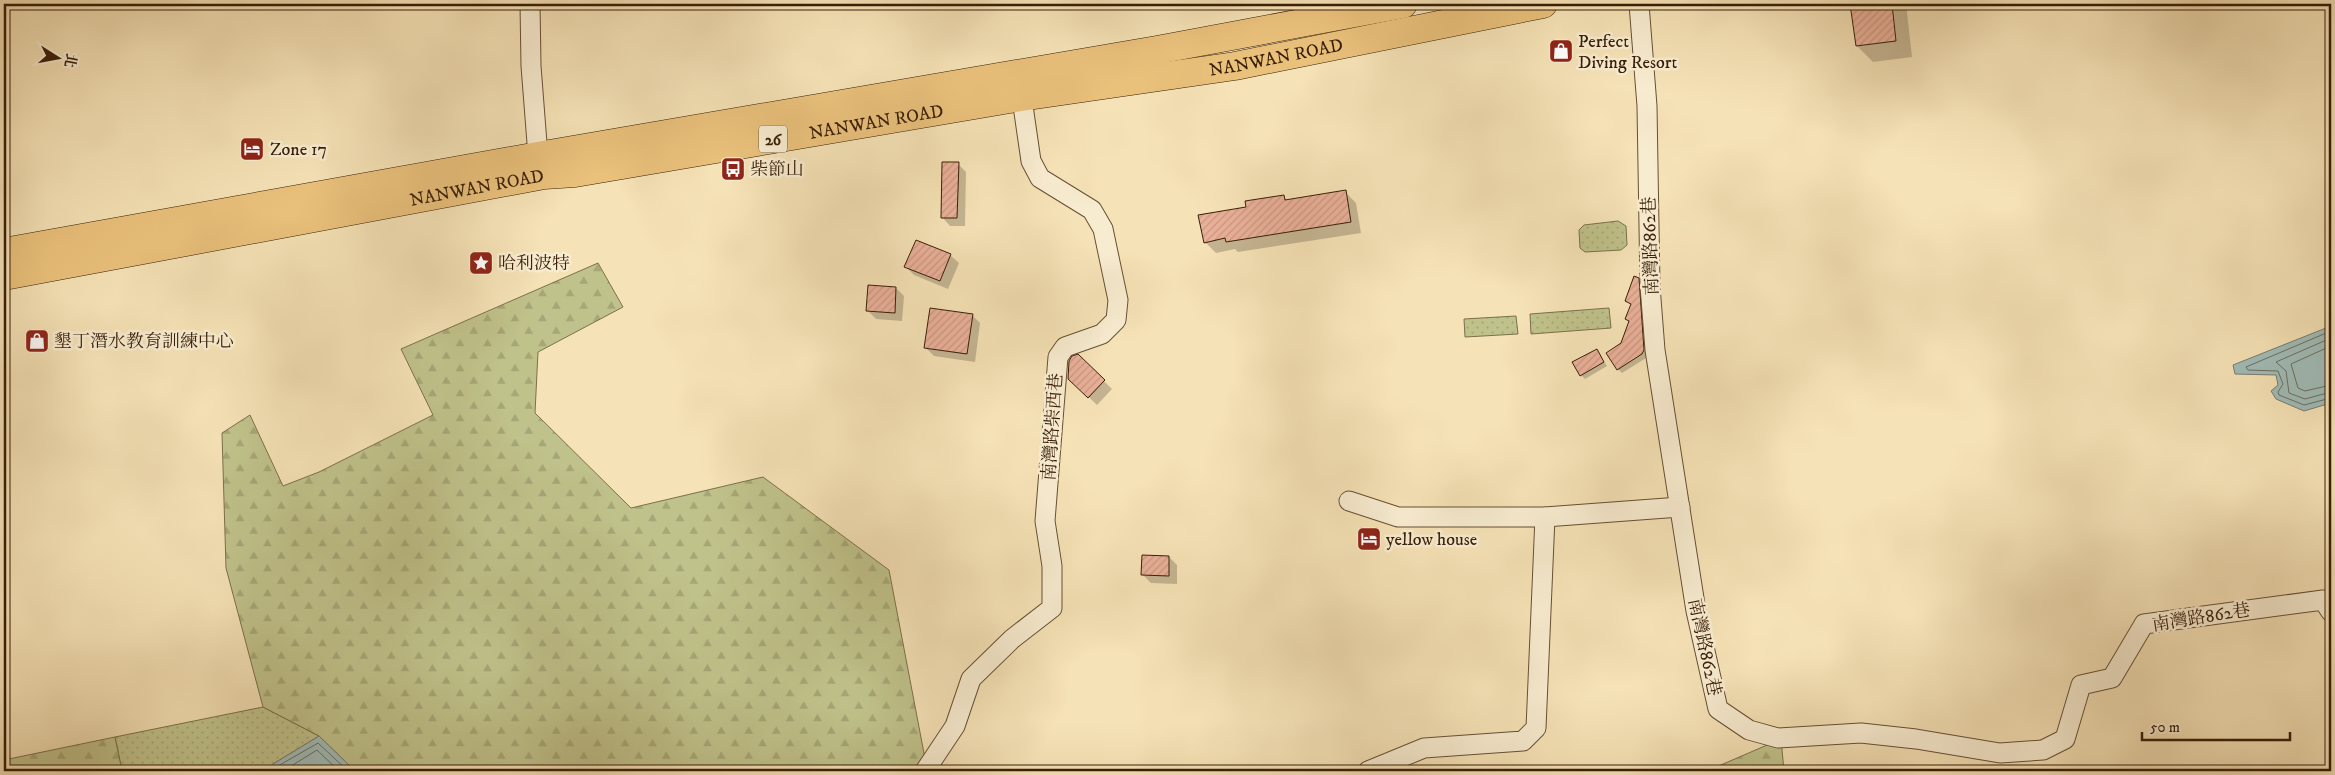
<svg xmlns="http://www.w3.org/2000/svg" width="2335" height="775" viewBox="0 0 2335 775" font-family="'IM FELL DW Pica','Noto Serif TC',serif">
  <defs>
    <pattern id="grass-dots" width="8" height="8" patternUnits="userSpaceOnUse" patternTransform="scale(1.25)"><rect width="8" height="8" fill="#c0c28b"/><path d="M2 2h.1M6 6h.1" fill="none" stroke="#a6a676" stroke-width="1.8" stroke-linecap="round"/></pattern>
    <pattern id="forest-firs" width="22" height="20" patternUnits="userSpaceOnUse" patternTransform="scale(1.25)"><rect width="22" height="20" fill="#c0c28b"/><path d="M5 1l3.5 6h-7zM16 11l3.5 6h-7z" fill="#a6a676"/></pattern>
    <pattern id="building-hatch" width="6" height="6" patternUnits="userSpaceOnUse" patternTransform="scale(1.25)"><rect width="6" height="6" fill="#eab099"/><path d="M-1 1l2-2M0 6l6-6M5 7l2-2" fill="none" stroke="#c99782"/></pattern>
  </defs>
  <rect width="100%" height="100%" fill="#f5e2b6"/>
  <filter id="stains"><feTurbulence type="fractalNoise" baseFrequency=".004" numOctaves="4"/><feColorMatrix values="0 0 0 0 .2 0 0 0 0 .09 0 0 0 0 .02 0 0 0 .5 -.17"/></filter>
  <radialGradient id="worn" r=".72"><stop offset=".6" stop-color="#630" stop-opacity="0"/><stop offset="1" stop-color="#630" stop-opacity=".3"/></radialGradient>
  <g fill="url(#grass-dots)" stroke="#7c704a">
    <path d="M1618 221 1626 226 1627 245 1621 250 1585 252 1580 248 1579 230 1584 225Z"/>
    <path d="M1609 308 1611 328 1531 334 1530 314Z"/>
    <path d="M1516 316 1518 334 1465 337 1464 319Z"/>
    <path d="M263 707 319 736 273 764 272 771H122L115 737Z"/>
  </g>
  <g fill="url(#forest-firs)" stroke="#7c704a">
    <path d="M598 263 623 307 538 352 535 413 631 508 763 477 889 570 927 769 1040 766 1039 771H355L319 736 263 707 226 568 222 433 250 415 283 486 319 472 433 415 401 349Z"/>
    <path d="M115 737 122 771H4V760Z"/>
    <path d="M1781 739 1784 771H1707Z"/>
  </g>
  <g fill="#a0bcb8" stroke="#767d72">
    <path d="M2331 326V403L2304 411 2276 399 2271 391 2278 385 2276 375 2235 374 2233 365Z"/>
    <path d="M319 736 355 771H272L273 764Z"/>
  </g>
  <g fill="#0003">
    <path d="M1852 4H1906L1912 57 1873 62 1857 46Z"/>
    <path d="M958 164 966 172 965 226H950L942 217Z"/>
    <path d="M1345 192 1356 203 1361 233 1238 252 1235 249 1216 253 1205 242 1248 208 1283 196 1288 201Z"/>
    <path d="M950 255 959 263 948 289 914 275 906 267Z"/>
    <path d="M1638 279 1642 283 1647 354 1646 358 1622 373 1618 369 1622 344 1630 322 1627 319 1632 305 1626 301Z"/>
    <path d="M896 288 904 296 902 321 876 319 868 311Z"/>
    <path d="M972 315 980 323 975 362 934 356 926 348Z"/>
    <path d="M1596 350 1607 366 1585 379 1581 375Z"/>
    <path d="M1078 356 1112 389 1097 405 1069 378Z"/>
    <path d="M1169 557 1177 565V584L1151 583 1143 575Z"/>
  </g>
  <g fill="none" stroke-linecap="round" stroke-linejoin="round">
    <g stroke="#6c6d60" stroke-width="1">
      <path d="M2331 331 2246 367 2248 370 2278 371 2283 384 2278 392 2279 395 2304 405 2331 398"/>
      <path d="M2331 338 2276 362 2286 371 2289 393 2305 399 2331 392"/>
      <path d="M2331 346 2291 364 2298 388 2305 391 2331 385"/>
      <path d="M277 771 278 766 318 743 348 771"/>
      <path d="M283 771 317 750 339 771"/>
    </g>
  </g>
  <g fill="url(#building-hatch)" stroke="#381e08">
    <path d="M1850 4H1892L1896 41 1856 46Z"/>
    <path d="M942 162H959L957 218H941Z"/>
    <path d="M1346 190 1351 222 1226 242 1225 238 1204 243 1198 215 1246 207 1245 201 1284 195 1285 200Z"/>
    <path d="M916 240 951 254 940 281 904 267Z"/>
    <path d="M1634 276 1639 278 1644 350 1642 354 1617 370 1606 353 1621 343 1629 321 1625 319 1631 304 1625 301Z"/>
    <path d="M868 285 896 287 895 313 866 311Z"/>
    <path d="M930 308 973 314 967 354 924 348Z"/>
    <path d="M1597 349 1604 362 1580 376 1572 362Z"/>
    <path d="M1078 354 1105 380 1088 398 1068 379 1069 361 1072 356Z"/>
    <path d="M1142 555 1169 556V576L1141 575Z"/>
  </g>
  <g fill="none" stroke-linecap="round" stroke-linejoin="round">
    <defs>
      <g id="street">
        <path d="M530 4 531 66 538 156 541 167"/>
        <path d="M1639 4 1647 106 1650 286 1655 350 1696 611 1718 709 1749 730 1778 738 1861 733 1916 739 2000 753 2043 750 2065 739 2081 685 2112 678 2144 624 2323 600 2331 612"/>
        <path d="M1349 501 1398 517H1545L1680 507"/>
        <path d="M925 771 955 726 971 679 1012 639 1052 608V566L1045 521 1058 357 1065 347 1102 334 1116 320 1118 300 1103 229 1092 210 1040 178 1031 161 1020 85"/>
        <path d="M1368 771 1424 748 1523 741 1536 728 1545 517"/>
      </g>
      <g id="primary">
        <path d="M4 252 538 156 1157 50 1403 4"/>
        <path id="s1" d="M4 276 544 175 575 173 1021 97 1235 66 1543 4"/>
      </g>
    </defs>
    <use href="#street" stroke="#674f34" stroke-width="21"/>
    <use href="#primary" stroke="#381e08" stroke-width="29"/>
    <use href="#street" stroke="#f8ecd0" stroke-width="19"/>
    <use href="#primary" stroke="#eac17b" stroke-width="28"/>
  </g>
  <defs>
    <symbol id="shop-square" viewBox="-11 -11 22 22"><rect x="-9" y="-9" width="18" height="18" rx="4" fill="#8f2418" stroke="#f8ecd0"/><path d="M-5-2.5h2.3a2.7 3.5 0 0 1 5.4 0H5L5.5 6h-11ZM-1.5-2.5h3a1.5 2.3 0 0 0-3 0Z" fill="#fff"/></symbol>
    <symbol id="hotel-square" viewBox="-11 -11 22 22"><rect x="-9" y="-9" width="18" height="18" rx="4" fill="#8f2418" stroke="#f8ecd0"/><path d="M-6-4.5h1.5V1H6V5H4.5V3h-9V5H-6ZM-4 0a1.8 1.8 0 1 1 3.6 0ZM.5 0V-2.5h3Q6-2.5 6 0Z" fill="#fff"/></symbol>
    <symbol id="bus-square" viewBox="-11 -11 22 22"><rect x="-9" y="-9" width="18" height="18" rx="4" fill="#8f2418" stroke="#f8ecd0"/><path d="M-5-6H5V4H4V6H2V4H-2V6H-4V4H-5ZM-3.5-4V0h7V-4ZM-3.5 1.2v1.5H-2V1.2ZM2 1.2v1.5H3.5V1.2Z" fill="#fff"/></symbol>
    <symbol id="sight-square" viewBox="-11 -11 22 22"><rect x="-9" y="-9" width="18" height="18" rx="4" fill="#8f2418" stroke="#f8ecd0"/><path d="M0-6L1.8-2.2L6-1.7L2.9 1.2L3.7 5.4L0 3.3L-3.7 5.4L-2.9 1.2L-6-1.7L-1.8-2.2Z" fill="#fff"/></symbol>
  </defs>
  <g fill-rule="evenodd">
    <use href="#shop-square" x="1547" y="37" width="28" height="28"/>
    <use href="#hotel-square" x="238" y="135" width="28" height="28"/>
    <use href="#bus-square" x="719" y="155" width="28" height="28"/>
    <use href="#sight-square" x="467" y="249" width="28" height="28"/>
    <use href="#shop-square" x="23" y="327" width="28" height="28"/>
    <use href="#hotel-square" x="1355" y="525" width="28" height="28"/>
  </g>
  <g text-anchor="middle" stroke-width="5" stroke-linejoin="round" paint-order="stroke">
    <rect fill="#f8ecd0" stroke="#725c44" stroke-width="1" x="759" y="125.5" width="28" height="27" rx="4"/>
    <g font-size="16" font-weight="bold" fill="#381e08">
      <text x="773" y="145">26</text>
    </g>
    <g font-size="18" fill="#381e08" stroke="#f8ecd0" text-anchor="start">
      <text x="1578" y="47">Perfect<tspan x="1578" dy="21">Diving Resort</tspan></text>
      <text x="270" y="155">Zone 17</text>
      <text x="750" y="175">柴節山</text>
      <text x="498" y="269">哈利波特</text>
      <text x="54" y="347">墾丁潛水教育訓練中心</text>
      <text x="1386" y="545">yellow house</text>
    </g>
    <g font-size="18" fill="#381e08" stroke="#f8ecd0">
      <text dy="6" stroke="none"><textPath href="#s1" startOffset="1291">NANWAN ROAD</textPath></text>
      <text dy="6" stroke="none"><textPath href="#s1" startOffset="886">NANWAN ROAD</textPath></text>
      <text dy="6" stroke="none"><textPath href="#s1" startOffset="481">NANWAN ROAD</textPath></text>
      <text transform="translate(1650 246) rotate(-92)" y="6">南灣路862巷</text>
      <text transform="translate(1052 427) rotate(-86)" y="6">南灣路柴西巷</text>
      <text transform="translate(2201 617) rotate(-9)" y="6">南灣路862巷</text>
      <text transform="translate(1705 647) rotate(78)" y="6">南灣路862巷</text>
    </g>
  </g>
  <rect width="2335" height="775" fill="none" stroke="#f5e2b6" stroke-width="20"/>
  <rect x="5" y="5" width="2325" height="765" fill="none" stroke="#381e08" stroke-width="2.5"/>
  <rect x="10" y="10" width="2315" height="755" fill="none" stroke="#381e08"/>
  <g transform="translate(58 58) rotate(101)" stroke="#f8ecd0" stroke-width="4" paint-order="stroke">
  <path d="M0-4L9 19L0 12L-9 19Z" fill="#381e08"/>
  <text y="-8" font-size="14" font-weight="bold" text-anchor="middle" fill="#381e08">北</text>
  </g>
  <path d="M2142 732v8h148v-8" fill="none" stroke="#381e08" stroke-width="2.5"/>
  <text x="2150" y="732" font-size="15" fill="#381e08" stroke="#f8ecd0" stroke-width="4" paint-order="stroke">50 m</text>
  <rect width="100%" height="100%" filter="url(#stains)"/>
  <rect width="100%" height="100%" fill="url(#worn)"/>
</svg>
